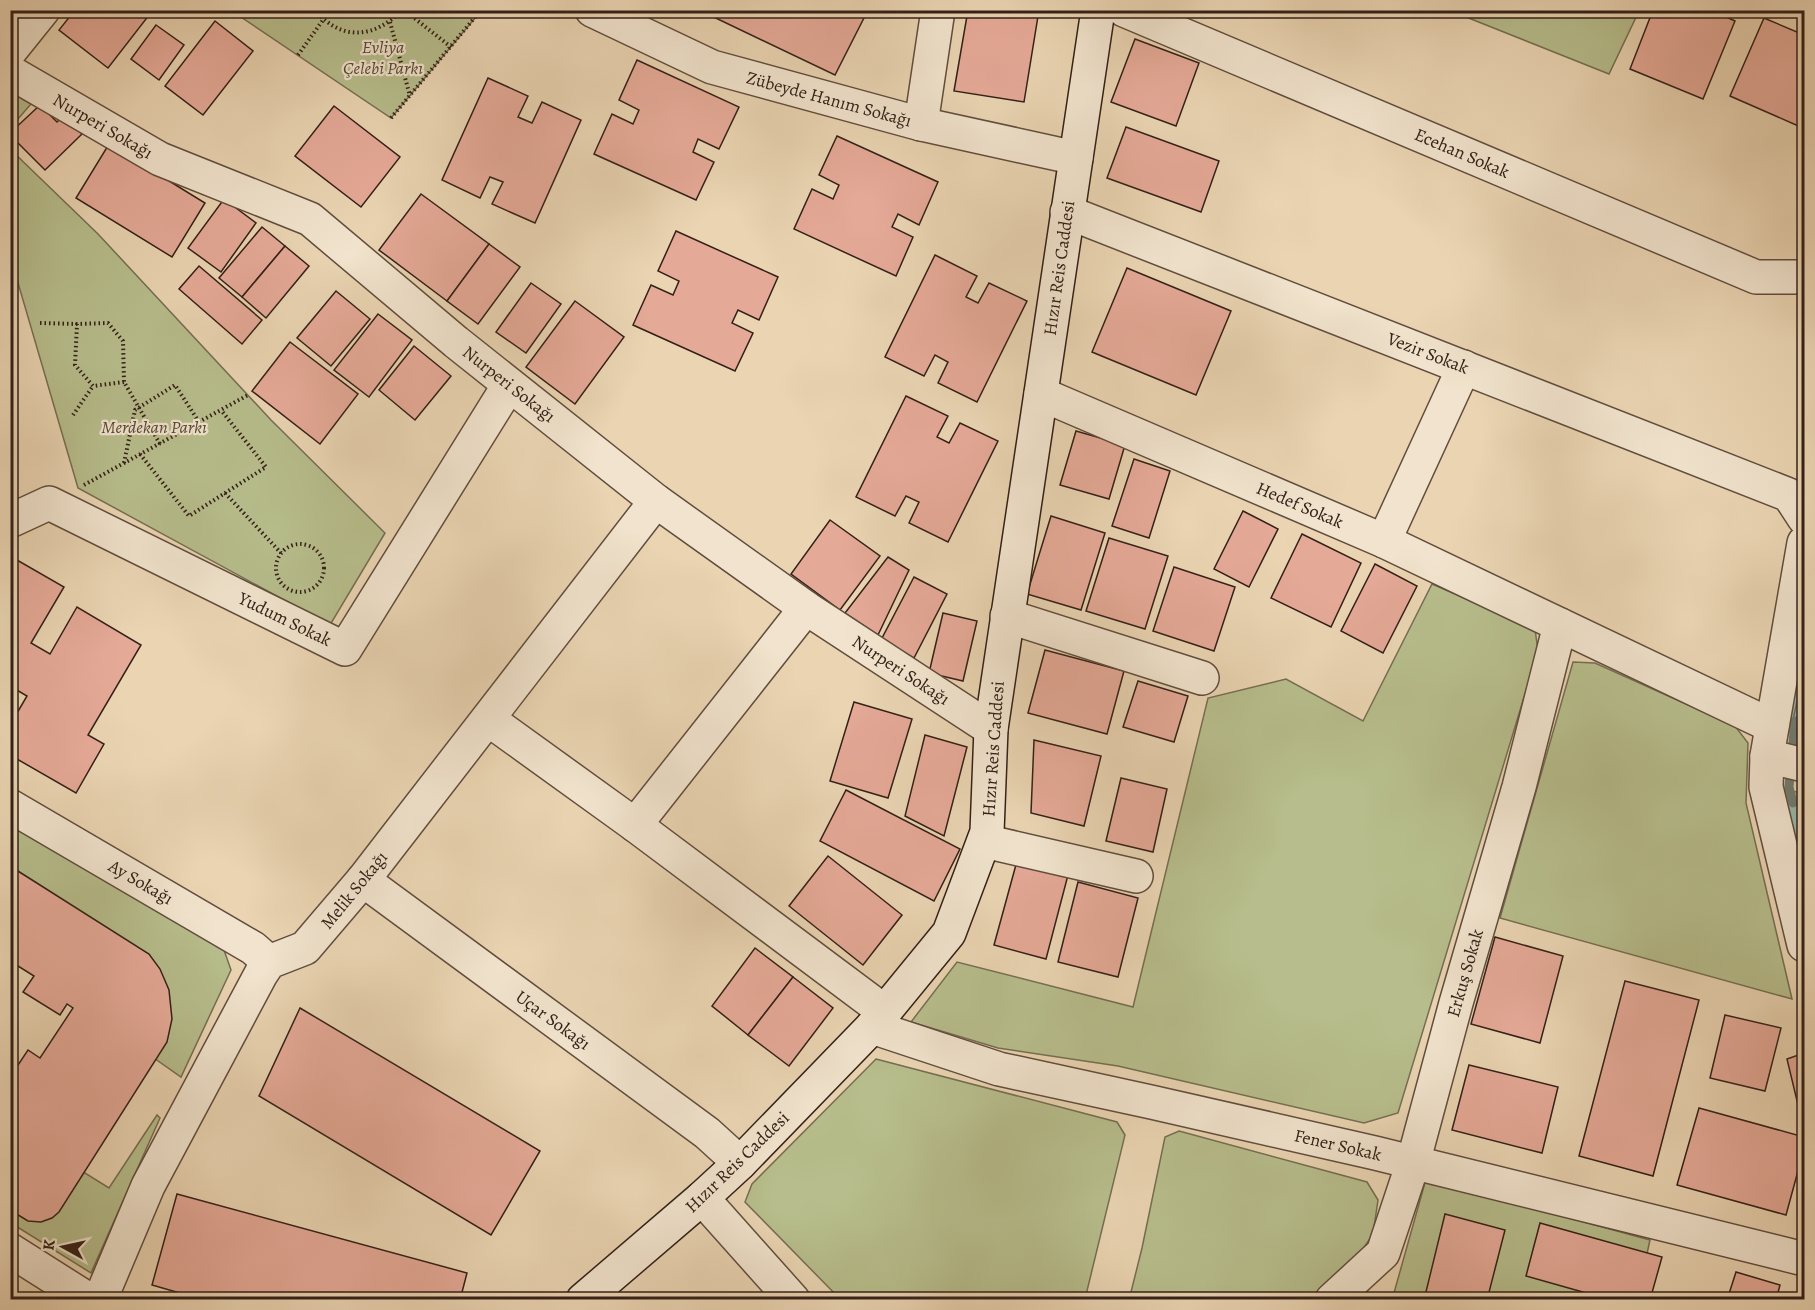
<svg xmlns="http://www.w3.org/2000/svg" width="1815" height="1310" viewBox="0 0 1815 1310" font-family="Alegreya,serif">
  <rect width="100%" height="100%" fill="#ead4b2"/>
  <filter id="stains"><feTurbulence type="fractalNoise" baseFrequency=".00333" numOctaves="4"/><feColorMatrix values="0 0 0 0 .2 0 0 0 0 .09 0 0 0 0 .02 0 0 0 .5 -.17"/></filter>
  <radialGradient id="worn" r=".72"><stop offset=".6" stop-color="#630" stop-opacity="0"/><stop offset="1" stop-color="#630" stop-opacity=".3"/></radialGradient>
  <g fill="#b7bd8c" stroke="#756e52" stroke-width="1.5">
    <path d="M232 11H481L391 118Z"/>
    <path d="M1451 11H1639L1609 74Z"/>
    <path d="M11 92 31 104 11 127Z"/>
    <path d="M10 149 98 234 271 420 385 533 330 625 78 488 11 259Z"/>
    <path d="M1432 584 1535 629 1538 651 1398 1113 1364 1123 1118 1066 998 1048 911 1022 957 962 1133 1007 1208 698 1286 679 1363 721Z"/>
    <path d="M1573 662 1595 663 1735 726 1748 743 1746 803 1792 999 1500 918Z"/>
    <path d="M11 823 224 950 231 970 181 1077 151 1056 80 1170 109 1188 157 1115 160 1118 91 1273 11 1223 10 1117 87 1001 11 952Z"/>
    <path d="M876 1059 1117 1122 1125 1135 1085 1299H840L745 1202 752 1184Z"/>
    <path d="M1179 1131 1367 1182 1378 1200 1373 1234 1353 1264 1307 1299 1207 1300 1203 1296 1200 1300H1129L1142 1248 1165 1137Z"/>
    <path d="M1426 1179 1650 1240 1637 1299 1392 1300Z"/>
  </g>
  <g fill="#98b8ad" stroke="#707b71" stroke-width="1.5">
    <path d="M1804 641V737L1784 731Z"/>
    <path d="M1777 789 1804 793V894Z"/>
  </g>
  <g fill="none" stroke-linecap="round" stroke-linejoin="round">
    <path stroke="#666c62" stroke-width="1.5" d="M1804 668 1792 725 1793 727 1804 731"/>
    <path stroke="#707b71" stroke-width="9" d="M1793 803 1789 787 1795 721"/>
  </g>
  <g fill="#e5a997" stroke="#332018" stroke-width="1.5">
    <path d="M75 10H153L108 68 59 30Z"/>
    <path d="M699 10H868L835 75Z"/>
    <path d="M968 10H1039L1024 102 954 91Z"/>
    <path d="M1653 10H1711L1735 21 1703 99 1630 69Z"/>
    <path d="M1764 18 1804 35 1803 128 1730 96Z"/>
    <path d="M215 21 253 51 203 115 165 86Z"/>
    <path d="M156 25 184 45 159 80 131 59Z"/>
    <path d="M1135 39 1199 63 1176 126 1111 102Z"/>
    <path d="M637 60 739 107 719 149 698 139 693 152 714 162 696 200 594 154 612 114 633 124 639 110 619 100Z"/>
    <path d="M488 78 528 96 518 117 532 123 542 102 581 120 535 223 492 204 503 182 490 177 480 198 442 180Z"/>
    <path d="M40 105 57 122 64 115 82 134 45 170 10 135V133Z"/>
    <path d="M334 106 400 157 361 207 295 156Z"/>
    <path d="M1126 127 1219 161 1201 212 1107 178Z"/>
    <path d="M837 136 938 182 919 225 898 214 892 227 913 237 896 276 794 229 812 189 833 199 839 185 819 175Z"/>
    <path d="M109 144 205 203 172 257 76 198Z"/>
    <path d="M421 194 489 244 447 301 379 250Z"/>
    <path d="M224 199 256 223 221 272 188 248Z"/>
    <path d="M262 227 285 246 242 297 219 278Z"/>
    <path d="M676 231 778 277 759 320 738 310 732 323 753 333 735 371 633 325 651 285 673 295 679 281 658 271Z"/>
    <path d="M489 244 520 267 478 324 447 301Z"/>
    <path d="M285 246 309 266 266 318 242 297Z"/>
    <path d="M935 255 977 276 966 297 978 303 989 283 1027 301 977 402 938 383 948 362 935 355 924 376 885 357Z"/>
    <path d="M199 266 262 320 242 344 179 289Z"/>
    <path d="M1127 268 1231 311 1196 395 1092 352Z"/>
    <path d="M531 283 561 304 526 353 496 332Z"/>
    <path d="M336 291 370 319 331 366 297 338Z"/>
    <path d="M575 301 624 337 575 404 526 367Z"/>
    <path d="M378 314 412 340 369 397 334 370Z"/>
    <path d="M290 342 358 394 320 444 252 391Z"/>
    <path d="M414 346 451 376 415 420 379 390Z"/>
    <path d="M906 396 948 416 937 437 949 443 960 423 998 441 948 542 909 523 919 502 906 496 895 516 856 497Z"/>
    <path d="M1076 431 1125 445 1109 499 1060 485Z"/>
    <path d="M1134 459 1170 471 1149 538 1112 526Z"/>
    <path d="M1243 511 1278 529 1249 587 1214 569Z"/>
    <path d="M1051 516 1105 533 1081 610 1027 594Z"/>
    <path d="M830 520 880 556 840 610 791 574Z"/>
    <path d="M1302 534 1361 563 1331 627 1271 598Z"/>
    <path d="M1109 538 1168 556 1145 629 1086 611Z"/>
    <path d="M10 556 64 587 31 643 50 654 77 607 141 645 88 735 104 744 76 793 10 755V725L27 696 10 686Z"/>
    <path d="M888 557 909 570 878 635 845 613Z"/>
    <path d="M1375 564 1417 586 1383 653 1341 631Z"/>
    <path d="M1174 567 1235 587 1214 651 1153 631Z"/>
    <path d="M914 577 947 594 914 658 881 640Z"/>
    <path d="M943 613 977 621 963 681 929 673Z"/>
    <path d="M1045 650 1124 671 1107 734 1028 713Z"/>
    <path d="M1138 681 1188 696 1174 742 1123 727Z"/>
    <path d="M854 702 912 719 888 798 830 781Z"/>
    <path d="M925 735 967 747 944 836 905 816Z"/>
    <path d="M1034 740 1101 756 1084 826 1031 813Z"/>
    <path d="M1121 778 1167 789 1153 852 1106 841Z"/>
    <path d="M846 790 960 849 934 901 820 841Z"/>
    <path d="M828 856 902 915 863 965 789 906Z"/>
    <path d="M1017 861 1068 875 1046 959 994 945Z"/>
    <path d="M10 866 149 954 160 969 169 990 172 1019 167 1042 59 1212 52 1218 41 1222 28 1221 10 1210V1077L28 1050 40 1058 73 1008 67 1004 60 1015 23 992 34 976 10 961Z"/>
    <path d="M1078 882 1138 898 1118 977 1058 962Z"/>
    <path d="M1495 937 1563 956 1540 1043 1471 1024Z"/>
    <path d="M755 948 793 977 748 1035 712 1006Z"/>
    <path d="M793 977 833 1008 789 1066 748 1035Z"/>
    <path d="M1625 981 1699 1000 1653 1176 1579 1156Z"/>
    <path d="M300 1008 540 1151 491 1235 259 1096Z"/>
    <path d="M1725 1015 1781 1028 1765 1091 1710 1078Z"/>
    <path d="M1804 1053V1103L1798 1105 1787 1059Z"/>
    <path d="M1469 1065 1558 1087 1542 1153 1452 1130Z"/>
    <path d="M1699 1108 1804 1137V1149L1786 1215 1677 1185Z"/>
    <path d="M177 1194 467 1273 460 1300H204L152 1285Z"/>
    <path d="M1445 1214 1505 1230 1487 1300H1424Z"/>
    <path d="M1540 1223 1662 1257 1650 1300H1611L1526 1276Z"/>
    <path d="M1736 1272 1780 1285 1776 1300H1727Z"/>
  </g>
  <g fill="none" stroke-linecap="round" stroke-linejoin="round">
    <defs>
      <g id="street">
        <path d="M592 10 712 67 921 124 1076 158"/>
        <path d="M1124 10 1756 277H1804"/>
        <path d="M10 51 43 10"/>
        <path d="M10 72 160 159 310 219 456 342 656 501 806 608 991 729"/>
        <path d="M921 124 938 10"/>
        <path d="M1067 212 1789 495 1804 518"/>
        <path d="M1041 394 1384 541 1464 367"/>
        <path d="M10 521 49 503 345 649 509 385"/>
        <path d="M1384 541 1772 726"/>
        <path d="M1804 543 1767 756 1766 787 1804 945"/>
        <path d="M1007 616 1202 678"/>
        <path d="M488 719 635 825 885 1012"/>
        <path d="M1767 756 1804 765"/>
        <path d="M10 806 253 948 269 962"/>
        <path d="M635 825 806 608"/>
        <path d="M984 841 1136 876"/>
        <path d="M363 880 707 1133 740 1163"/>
        <path d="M872 1027 999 1069 1151 1102 1375 1153 1804 1259"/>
        <path d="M702 1198 793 1300"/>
        <path d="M10 1250 89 1300"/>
        <path d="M100 1300 148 1186 261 974 269 962 305 948 363 880 656 501"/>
        <path d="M1332 1300 1383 1253 1413 1163 1456 1003 1519 787 1560 625"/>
      </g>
      <path id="secondary" d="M583 1300 702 1198 740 1163 872 1027 949 933 987 832 991 729 1098 10"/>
    </defs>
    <use href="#street" stroke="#614d3e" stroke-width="36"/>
    <use href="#secondary" stroke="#332018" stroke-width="36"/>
    <g stroke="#332018" stroke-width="4" stroke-dasharray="1.5 3" stroke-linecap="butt">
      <path d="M315 10C342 42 375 38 402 10"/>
      <path d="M404 10 451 47"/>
      <path d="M390 22 410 96"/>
      <path d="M298 55 323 20"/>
      <path d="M391 118 481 10"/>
      <path d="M40 323 77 324"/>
      <path d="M124 382 93 386 75 365 77 324 108 323 123 341 124 382 160 444"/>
      <path d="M73 415 93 386"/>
      <path d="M140 454 189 516 266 467 221 410"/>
      <path d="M124 463 135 410 175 385 199 422"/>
      <path d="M84 485 248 395"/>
      <path d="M225 493 281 553"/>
      <circle cx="300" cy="568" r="24"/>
    </g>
    <use href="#street" stroke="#f1e3cd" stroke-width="33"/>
    <use href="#secondary" stroke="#f1e3cd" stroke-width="33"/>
  </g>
  <g text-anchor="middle" stroke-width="4.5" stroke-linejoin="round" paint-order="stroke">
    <g font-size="18" font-style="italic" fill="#544735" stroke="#f1e3cd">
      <text x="383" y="53">Evliya<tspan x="383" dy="21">Çelebi Parkı</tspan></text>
      <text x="154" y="433">Merdekan Parkı</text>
    </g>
    <g font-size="18" fill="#332018" stroke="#f1e3cd">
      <text transform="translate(829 99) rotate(15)" y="6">Zübeyde Hanım Sokağı</text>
      <text transform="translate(103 126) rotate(30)" y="6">Nurperi Sokağı</text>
      <text transform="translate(1462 153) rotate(23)" y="6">Ecehan Sokak</text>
      <text transform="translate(1059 268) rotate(-82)" y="6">Hızır Reis Caddesi</text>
      <text transform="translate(1428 353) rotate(21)" y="6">Vezir Sokak</text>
      <text transform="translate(509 384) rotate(38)" y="6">Nurperi Sokağı</text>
      <text transform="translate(1300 505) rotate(23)" y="6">Hedef Sokak</text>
      <text transform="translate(285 619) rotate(26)" y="6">Yudum Sokak</text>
      <text transform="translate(901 670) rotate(33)" y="6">Nurperi Sokağı</text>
      <text transform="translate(993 749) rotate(-86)" y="6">Hızır Reis Caddesi</text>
      <text transform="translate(141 882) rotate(30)" y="6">Ay Sokağı</text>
      <text transform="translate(354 890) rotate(-51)" y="6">Melik Sokağı</text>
      <text transform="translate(1465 973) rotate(-74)" y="6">Erkuş Sokak</text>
      <text transform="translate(553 1020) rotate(36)" y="6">Uçar Sokağı</text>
      <text transform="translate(1338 1145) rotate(13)" y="6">Fener Sokak</text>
      <text transform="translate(737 1162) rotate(-44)" y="6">Hızır Reis Caddesi</text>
    </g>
  </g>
  <rect width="1815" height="1310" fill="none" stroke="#ead4b2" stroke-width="36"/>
  <rect x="12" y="12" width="1791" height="1286" fill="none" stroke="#332018" stroke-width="3"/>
  <rect x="18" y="18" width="1779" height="1274" fill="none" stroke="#332018" stroke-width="1.5"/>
  <g transform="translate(63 1247) rotate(278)" stroke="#f1e3cd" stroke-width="4.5" paint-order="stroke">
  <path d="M0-4.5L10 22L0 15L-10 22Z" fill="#332018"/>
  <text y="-9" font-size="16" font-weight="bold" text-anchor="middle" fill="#332018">K</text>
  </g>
  <rect width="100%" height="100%" filter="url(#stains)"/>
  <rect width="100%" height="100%" fill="url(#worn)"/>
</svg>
